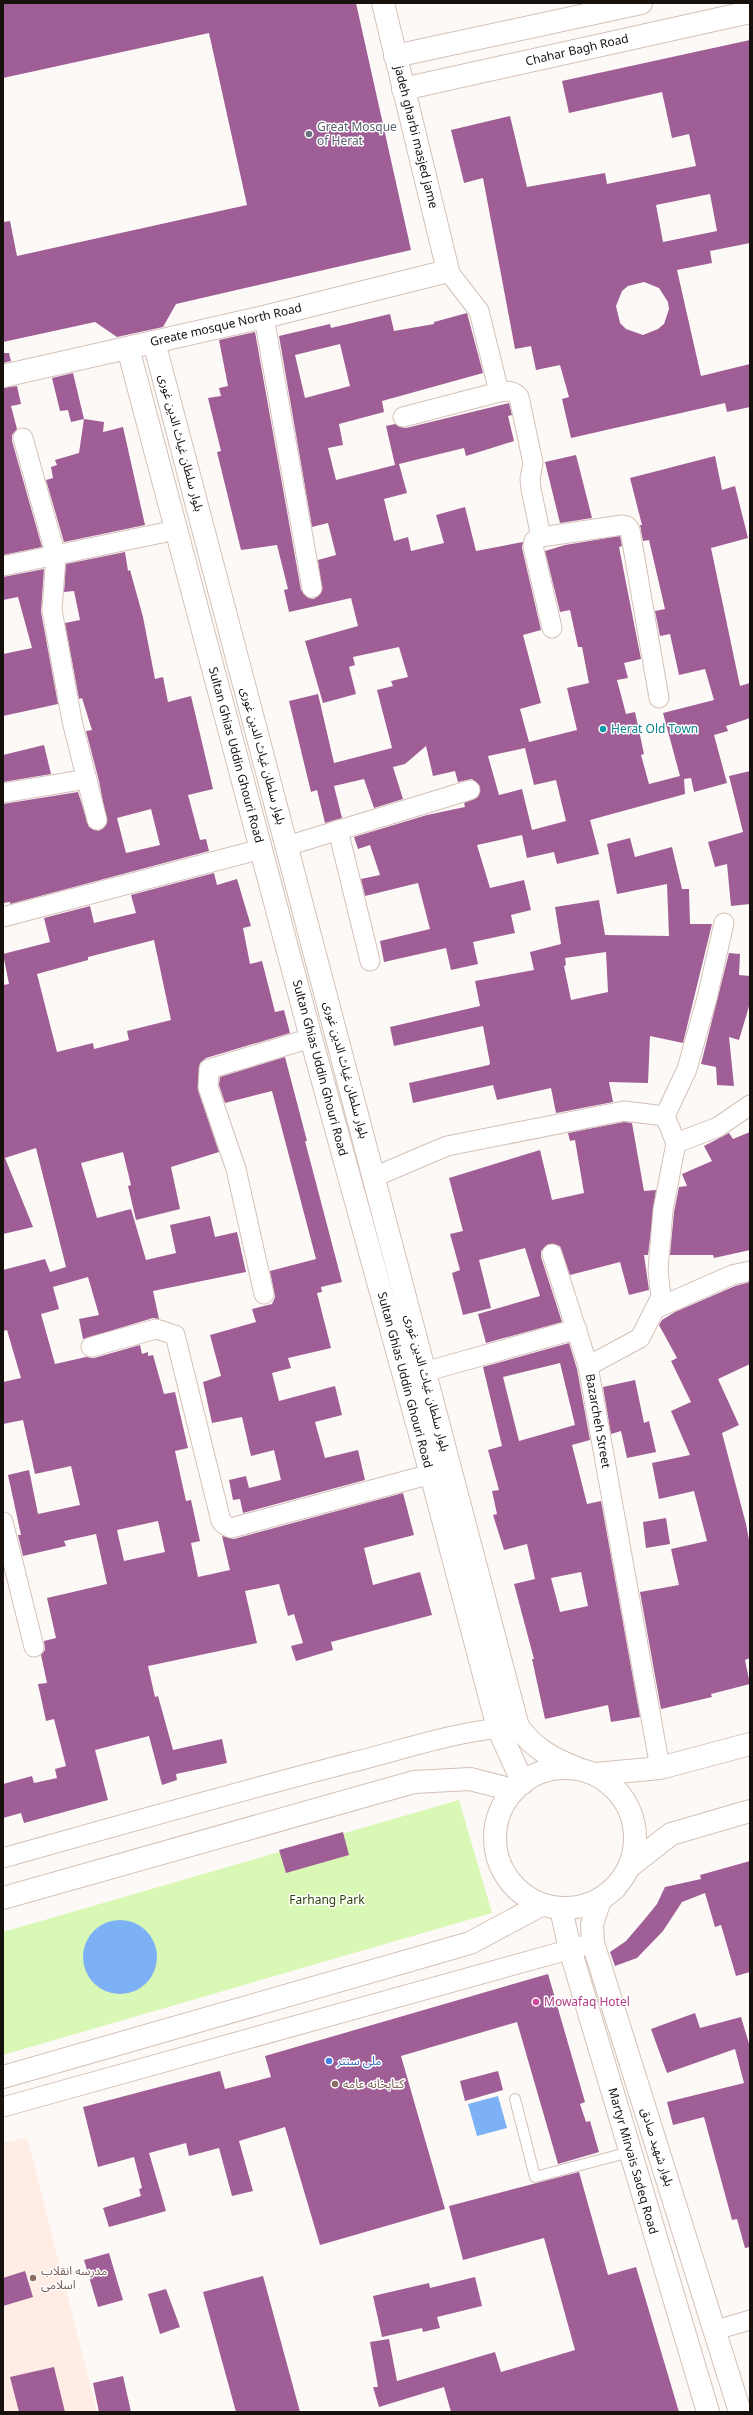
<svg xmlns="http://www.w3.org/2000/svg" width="753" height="2415" viewBox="0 0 753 2415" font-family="'Noto Sans','Noto Sans Arabic',sans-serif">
  <rect width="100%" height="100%" fill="#fdf9f7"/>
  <path fill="#feece5" d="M27 2137 97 2412H3V2143Z"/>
  <path fill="#daf8b5" d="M459 1800 492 1913 3 2055V1932Z"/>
  <g fill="#7cb1f5">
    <circle cx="120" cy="1957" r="37"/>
    <path d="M498 2096 507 2128 477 2136 468 2104Z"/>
  </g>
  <g fill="#9f5e96" fill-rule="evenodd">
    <path d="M3 3H356L411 250 176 304 163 327 117 337 95 322 3 342V222L10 221 17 256 247 205 209 33 3 78Z"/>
    <path d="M750 40V243L710 251 712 263 677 270 701 376 750 364V407L727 412 725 403 571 438 562 399 569 397 560 365 536 370 531 346 515 349 483 178 464 183 451 130 510 116 527 187 605 173 607 184 696 166 689 134 672 138 662 92 569 113 562 81ZM710 194 717 231 663 242 656 205ZM644 282 659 288 668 302 669 309 664 324 658 329 643 335 626 329 620 323 616 306 622 291 628 286Z"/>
    <path d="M467 313 483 373 382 401 384 412 339 424 343 445 328 448 336 480 395 465 386 426 395 424 400 427 406 428 509 403 512 415 508 416 514 441 466 456 464 448 399 464 407 493 384 499 394 541 408 537 411 551 444 543 436 515 465 507 476 551 523 542 522 548 541 630 523 635 541 703 520 709 529 742 577 730 567 688 589 683 582 647H578L570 610 560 612 545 551 565 545 620 536 622 546 619 547 641 659 624 663 628 678 617 680 626 714 635 712 644 754 641 755 649 784 680 776 663 713 714 700 705 669 679 675 670 634 660 636 655 611 665 609 649 540 643 541 640 525H642L630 478 715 456 722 490 735 486 748 538 711 548 740 686 750 683V718L726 726 728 731 714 735 727 783 694 792 691 778 684 779 685 794 590 820 599 854 557 864 554 852 527 858 522 835 477 845 490 888 524 880 531 910 511 915 515 933 473 942 478 964 451 970 446 948 384 962 380 941 430 929 418 883 365 896 361 879 380 875 370 845 358 849 354 837 427 815 465 807 464 803 478 797 480 786 472 779 458 782 455 771 433 776 426 746 405 764 393 767 403 799 374 808 364 779 334 786 342 818 325 823 317 790 311 792 289 701 318 694 334 763 392 748 377 690 393 686 391 681 408 677 399 647 353 657 355 665 349 667 356 694 323 703 305 641 358 626 351 598 289 612 284 590 288 589 277 545 241 550 217 452 221 451 208 398 221 396 219 388 228 386 219 340 255 332 301 590 308 598 314 599 322 591 318 560 336 555 328 523 312 527 279 336 330 324 331 328 390 314 394 331 434 324V322ZM340 344 350 386 305 398 295 355ZM525 748 534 785 556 780 566 821 532 830 522 789 499 795 488 756Z"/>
    <path d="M3 353H9L11 361 3 363Z"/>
    <path d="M73 373 84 419 104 422 103 432 123 427 145 525 64 542 46 480 53 478 51 467 57 465 55 460 79 453 84 419 71 422 68 410 60 411 52 378Z"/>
    <path d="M17 386 21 404 11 406 17 429 12 435V441L42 547 3 555V388Z"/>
    <path d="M576 455 592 518 560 523 545 462Z"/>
    <path d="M125 552 128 571 130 570 143 617 155 679 163 677 168 702 191 696 213 789 188 795 200 840 206 839 209 851 10 904V902L3 903V804L78 792 89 827 99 831 107 823 99 781 86 731 92 730 82 698 79 699 65 623 80 620 74 591 64 592 66 564ZM151 809 160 845 126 853 117 818Z"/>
    <path d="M44 569 41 612 58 704 3 716V654L32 648 18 597 3 600V577Z"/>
    <path d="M44 745 51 774 3 782V755Z"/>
    <path d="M750 771V904L731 906 727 864 715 867 708 842 743 832 729 776Z"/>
    <path d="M630 838 635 857 672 847 682 889H689L690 924H712L683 1043 650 1036 648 1083 609 1082 613 1102 556 1113 551 1088 497 1100 493 1085 413 1103 409 1083 489 1065 490 1063 483 1026 394 1046 390 1027 480 1006 475 981 534 970 530 952 561 944 555 907 599 900 605 935 669 936 667 884 617 894 607 844ZM606 952 608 992 571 1000 564 966 566 965 565 958Z"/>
    <path d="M214 873 217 885 237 879 251 926 243 928 250 964 262 961 275 1012 284 1010 290 1033 206 1058 200 1063 198 1090 219 1152 171 1167 180 1209 136 1220 128 1186 131 1185 123 1152 81 1163 97 1218 131 1209 146 1260 176 1253 170 1225 210 1216 215 1237 237 1232 246 1272 153 1291 159 1319 153 1318 83 1339 79 1319 99 1315 88 1277 53 1287 59 1309 41 1314 55 1364 86 1357 94 1358 140 1345 142 1354 148 1352V1356L153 1355 164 1394 175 1392 188 1448 175 1451 186 1501 191 1500 200 1541 191 1543 198 1577 230 1570 222 1536 234 1539 403 1493 414 1535 364 1548 373 1585 420 1572 432 1615 331 1642 333 1650 296 1661 291 1646 303 1643 294 1614 288 1616 279 1584 245 1591 257 1643 148 1666 155 1697 158 1696 173 1750 222 1739 227 1763 176 1774 177 1780 162 1785 149 1736 95 1750 108 1800 24 1823 21 1813 3 1818V1784L32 1776 34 1783 57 1778 55 1769 66 1766 54 1719 46 1721 38 1684 47 1683 41 1655 45 1650 44 1641 56 1638 47 1598 107 1584 96 1534 64 1541 66 1546 23 1556 18 1535H21L8 1475 29 1470 38 1514 80 1505 71 1466 35 1474 23 1420 3 1424V1382L21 1378 7 1330 3 1331V1270L45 1259 50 1272 66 1267 36 1148 5 1158 33 1227 3 1234V985L9 984 3 954 50 942 44 918 90 906 94 923 136 913 131 895ZM154 940 171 1020 127 1031 129 1040 94 1049 93 1043 57 1052 37 974 88 960V957ZM158 1521 165 1552 124 1561 117 1530Z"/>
    <path d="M729 953 740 954 739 975 750 976V1003L739 1040 729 1037 734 1086 717 1085 716 1067 701 1064Z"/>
    <path d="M285 1057 307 1141H305L342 1282 321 1287 322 1292 317 1293 331 1348 288 1358 291 1368 272 1373 279 1401 335 1386 342 1415 315 1422 325 1458 358 1450 365 1480 243 1513 240 1499 233 1500 229 1480 246 1476 249 1488 281 1480 274 1450 251 1456 242 1417 212 1423 203 1382 221 1376 210 1335 256 1322 252 1309 272 1304 275 1297 270 1271 316 1259 272 1091 225 1103 219 1085 220 1077Z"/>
    <path d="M624 1122 632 1123 644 1191 656 1190 648 1255H644L649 1290 629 1295 620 1262 570 1275 560 1246 548 1244 541 1251V1257L562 1322 486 1343 478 1314 540 1296 525 1248 479 1260 491 1308 463 1315 452 1273 460 1270 450 1234 463 1231 449 1178 540 1150 552 1200 584 1193 575 1140 570 1141 568 1133Z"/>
    <path d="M750 1132V1250L714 1258 713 1255H670L674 1212 679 1187 687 1186 682 1174 712 1161 704 1146 729 1133 733 1139Z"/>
    <path d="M750 1282V1364L718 1379 739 1425 722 1433 746 1524 750 1545V1658L745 1660 750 1684 711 1694 712 1697 661 1709 640 1592 679 1585 671 1549 707 1541 694 1491 659 1499 652 1463 690 1455 671 1411 691 1402 671 1361 677 1358 659 1325 662 1320 675 1312 735 1286Z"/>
    <path d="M569 1343 577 1369 590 1440 572 1445 587 1504 601 1501 640 1717 611 1722 608 1705 545 1719 532 1659H534L514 1584 535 1579 527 1544 504 1550 493 1515 497 1514 492 1491 499 1490 488 1450 502 1446 483 1367ZM560 1363 575 1425 519 1441 503 1377ZM581 1572 588 1606 560 1612 551 1578Z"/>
    <path d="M635 1380 644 1423 649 1421 656 1452 627 1458 621 1431 611 1434 603 1387Z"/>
    <path d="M666 1518 670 1544 646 1548 643 1522Z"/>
    <path d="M343 1832 349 1855 286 1873 279 1850Z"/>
    <path d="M750 1861V1972L736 1976 721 1925 715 1927 705 1893 682 1902 663 1931 637 1958 615 1966 610 1952 626 1941 644 1920 657 1904 665 1887 701 1879 700 1875Z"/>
    <path d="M548 1974 585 2102 580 2104 586 2122 590 2121 599 2152 558 2164 517 2022 401 2056 445 2209 320 2245 285 2127 239 2141 253 2191 232 2196 219 2148 189 2156 186 2143 149 2153 166 2211 109 2227 103 2208 141 2196 139 2189 142 2188 134 2157 98 2167 83 2107 220 2071 225 2089 271 2077 265 2056Z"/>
    <path d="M695 2013 700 2028 741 2017 750 2047V2247L745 2248 737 2219 732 2220 704 2117 673 2125 667 2102 744 2083 735 2049 667 2073 651 2029Z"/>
    <path d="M498 2071 503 2090 465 2101 460 2081Z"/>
    <path d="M579 2172 608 2275 636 2267 679 2412H451L444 2387 379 2407 373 2387H378L370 2342 389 2339 397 2381 495 2352 501 2372 575 2350 544 2238 463 2260 449 2206Z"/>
    <path d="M109 2253 123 2300 98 2307 84 2260Z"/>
    <path d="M25 2271 33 2297 3 2306V2278Z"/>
    <path d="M263 2276 300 2412H236L203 2292Z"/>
    <path d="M475 2277 482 2306 437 2317 440 2328 423 2332 422 2328 382 2337 373 2296 429 2283 430 2288Z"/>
    <path d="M166 2289 180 2327 160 2334 148 2294Z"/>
    <path d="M54 2367 65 2412H19L10 2377Z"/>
    <path d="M123 2376 131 2412H99L93 2383Z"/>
  </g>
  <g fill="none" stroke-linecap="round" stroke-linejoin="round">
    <defs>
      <path id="service" d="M515 2099 535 2177 630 2152"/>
      <g id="minor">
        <path d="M448 271 479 311 499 392"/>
        <path d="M264 317 312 588"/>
        <path d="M403 417 499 392C508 391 513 390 519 397L533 463 530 479 531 489 541 537 534 541 533 546 552 628"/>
        <path d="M23 438 56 556 52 610 72 721 97 820"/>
        <path d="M541 537 622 525 627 526 630 530 659 698"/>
        <path d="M3 566 176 530"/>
        <path d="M3 793 87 779"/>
        <path d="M338 830 370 961"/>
        <path d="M287 846 470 790"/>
        <path d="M3 917 261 849"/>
        <path d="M665 1116 687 1069 707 998 724 923"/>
        <path d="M374 1177 447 1146 624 1111 665 1116 676 1143"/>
        <path d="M552 1254 588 1366 660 1768"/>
        <path d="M264 1294 236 1169 208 1087 209 1069 311 1038"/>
        <path d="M655 1309 732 1275 750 1271"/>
        <path d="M91 1347 156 1329 175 1335 221 1521 225 1525 231 1528 431 1474"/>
        <path d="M588 1366 640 1338 661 1297 658 1270 663 1210 676 1143 718 1127 750 1105"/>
        <path d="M424 1372 577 1329"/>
        <path d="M3 1522 34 1647"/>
        <path d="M3 1858C120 1825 236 1792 353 1762 402 1750 464 1729 513 1727"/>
        <path d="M3 2107 593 1943"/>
        <path d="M716 2330 750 2320"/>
      </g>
      <g id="tertiary">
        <path d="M395 56 641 3"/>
        <path d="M403 89 750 12"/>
        <path d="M154 342 518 1727C535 1749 551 1758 576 1768"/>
        <path d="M128 348 311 1038 431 1474 498 1728 523 1783"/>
        <path d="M3 376 264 317 448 271 383 3"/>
      </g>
      <g id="secondary">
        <path d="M615 1888 600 1900 592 1924 593 1943 740 2412"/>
        <path d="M561 1909 570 1949 708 2412"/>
      </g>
      <g id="trunk">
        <circle cx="565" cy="1838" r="70"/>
        <path d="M596 1774 660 1768 750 1744"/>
        <path d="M630 1866 671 1834 750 1811"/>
        <path d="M3 1898 414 1782 470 1779 513 1790"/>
        <path d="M3 2077 470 1943 541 1905"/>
      </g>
    </defs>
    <use href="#service" stroke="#d4c1b8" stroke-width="12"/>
    <use href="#minor" stroke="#d4c1b8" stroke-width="21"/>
    <use href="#tertiary" stroke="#d4c1b8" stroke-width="24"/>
    <use href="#secondary" stroke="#d4c1b8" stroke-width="24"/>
    <use href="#trunk" stroke="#d4c1b8" stroke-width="24"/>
    <use href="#service" stroke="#fff" stroke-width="10"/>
    <use href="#minor" stroke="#fff" stroke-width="19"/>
    <use href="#tertiary" stroke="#fff" stroke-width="22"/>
    <use href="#secondary" stroke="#fff" stroke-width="22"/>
    <use href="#trunk" stroke="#fff" stroke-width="22"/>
  </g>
  <circle fill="#6b7280" stroke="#fff" stroke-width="1.5" cx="309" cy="134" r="4"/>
  <circle fill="#0f9aa8" stroke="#fff" stroke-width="1.5" cx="603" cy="729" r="4"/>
  <circle fill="#d1479c" stroke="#fff" stroke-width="1.5" cx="536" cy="2002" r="4"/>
  <circle fill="#3f7fe0" stroke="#fff" stroke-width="1.5" cx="329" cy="2061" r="4"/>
  <g fill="#8d6e63" stroke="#fff" stroke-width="1.5">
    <circle cx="335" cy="2084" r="4"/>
    <circle cx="33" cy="2278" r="4"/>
  </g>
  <g text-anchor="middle" stroke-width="3" stroke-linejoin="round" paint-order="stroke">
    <g font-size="12" fill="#17110e" stroke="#fff">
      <text transform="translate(577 50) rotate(-13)" y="4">Chahar Bagh Road</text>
      <text transform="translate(416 137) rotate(76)" y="4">jadeh gharbi masjed jame</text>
      <text transform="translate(226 325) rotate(-13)" y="4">Greate mosque North Road</text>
      <text transform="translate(181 443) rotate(75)" y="4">بلوار سلطان غیاث الدین غوری</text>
      <text transform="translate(236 755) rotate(75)" y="4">Sultan Ghias Uddin Ghouri Road</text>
      <text transform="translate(263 756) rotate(75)" y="4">بلوار سلطان غیاث الدین غوری</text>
      <text transform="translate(320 1068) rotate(75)" y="4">Sultan Ghias Uddin Ghouri Road</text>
      <text transform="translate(346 1070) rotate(75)" y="4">بلوار سلطان غیاث الدین غوری</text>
      <text transform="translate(405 1380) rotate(75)" y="4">Sultan Ghias Uddin Ghouri Road</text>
      <text transform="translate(427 1383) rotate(75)" y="4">بلوار سلطان غیاث الدین غوری</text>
      <text transform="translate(598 1421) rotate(80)" y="4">Bazarcheh Street</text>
      <text transform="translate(657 2147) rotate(72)" y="4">بلوار شهید صادق</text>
      <text transform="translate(633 2161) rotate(74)" y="4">Martyr Mirvais Sadeq Road</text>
    </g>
    <g font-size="12" fill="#5b616d" stroke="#fff" text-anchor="start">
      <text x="317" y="131">Great Mosque<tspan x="317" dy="14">of Herat</tspan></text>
    </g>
    <g font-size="12" fill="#0d838f" stroke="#fff" text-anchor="start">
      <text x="611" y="733">Herat Old Town</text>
    </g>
    <g font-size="12" fill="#2d4205" stroke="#fff">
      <text x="327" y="1904">Farhang Park</text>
    </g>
    <g font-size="12" fill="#b23c85" stroke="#fff" text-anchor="start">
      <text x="544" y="2006">Mowafaq Hotel</text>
    </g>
    <g font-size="12" fill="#366cbe" stroke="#fff" text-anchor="start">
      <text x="337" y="2065">ملی سنتر</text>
    </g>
    <g font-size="12" fill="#785e54" stroke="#fff" text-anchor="start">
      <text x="343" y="2088">کتابخانه عامه</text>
      <text x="41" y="2275">مدرسه انقلاب<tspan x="41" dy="14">اسلامی</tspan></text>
    </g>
  </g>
  <rect width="753" height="2415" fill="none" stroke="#17110e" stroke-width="8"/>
</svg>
